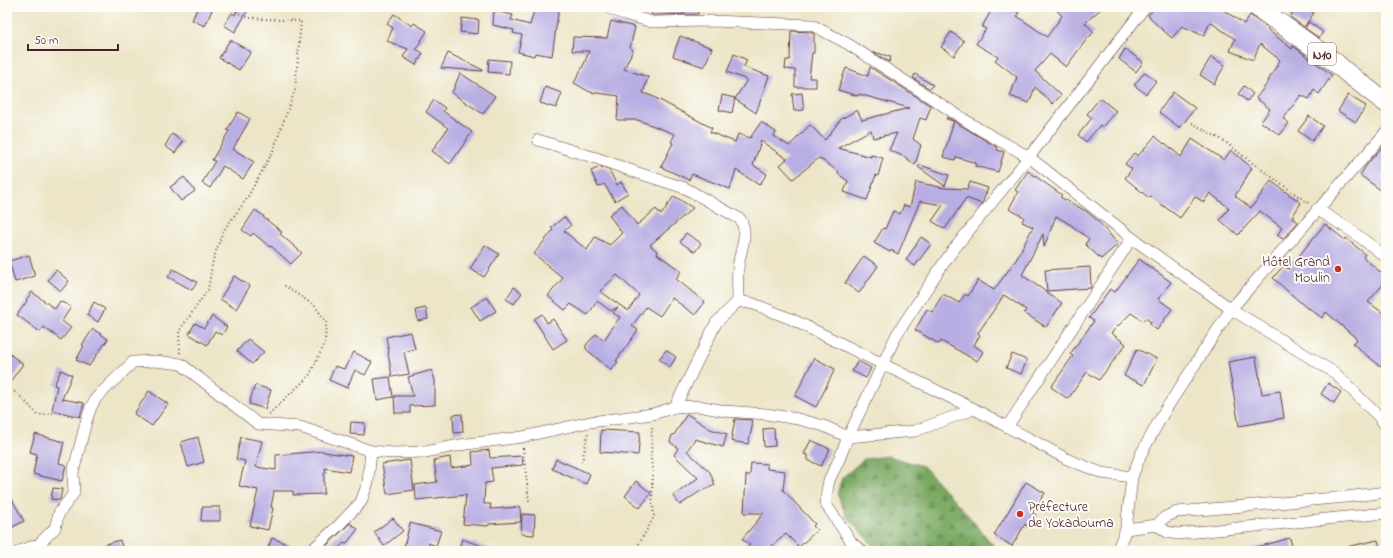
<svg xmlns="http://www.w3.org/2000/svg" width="1393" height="558" viewBox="0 0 1393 558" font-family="'Indie Flower',sans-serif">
  <defs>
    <pattern id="forest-firs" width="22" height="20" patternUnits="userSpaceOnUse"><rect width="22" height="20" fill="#78a761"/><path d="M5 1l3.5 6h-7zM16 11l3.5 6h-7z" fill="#648750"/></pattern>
  </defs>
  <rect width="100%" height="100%" fill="#fdfcf7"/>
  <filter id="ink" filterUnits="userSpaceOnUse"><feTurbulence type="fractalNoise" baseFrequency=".025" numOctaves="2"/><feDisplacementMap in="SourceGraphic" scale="8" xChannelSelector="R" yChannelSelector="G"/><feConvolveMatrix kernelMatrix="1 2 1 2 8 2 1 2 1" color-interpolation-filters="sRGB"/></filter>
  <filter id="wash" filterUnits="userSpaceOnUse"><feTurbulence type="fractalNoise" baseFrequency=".012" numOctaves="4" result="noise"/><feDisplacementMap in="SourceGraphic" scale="16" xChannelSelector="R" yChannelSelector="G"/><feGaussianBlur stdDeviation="0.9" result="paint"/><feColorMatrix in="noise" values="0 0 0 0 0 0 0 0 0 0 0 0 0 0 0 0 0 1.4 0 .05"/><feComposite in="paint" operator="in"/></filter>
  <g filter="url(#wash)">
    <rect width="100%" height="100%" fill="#ece5c7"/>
    <path fill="url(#forest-firs)" stroke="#616346" d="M888 456 923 466 966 513 998 551H878L847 517 837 494 842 478 864 459Z"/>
    <g id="blocks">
      <g fill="#b8aee3" fill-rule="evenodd">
        <path d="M198 7H206L212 10 205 26 192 20Z"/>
        <path d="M240 7H250L235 32 224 25 232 13 235 15Z"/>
        <path d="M535 7H559L552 56 535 53 534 56 518 52 522 35 513 33 514 30 493 25 494 11 513 15 511 20 530 25Z"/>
        <path d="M653 7H663L684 13V11H686V7H698V14L653 15 651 14Z"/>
        <path d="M993 7H1016L1014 10 1019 13 1017 16 1047 37 1062 16 1054 7H1103L1085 23 1094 32 1086 40 1066 67 1050 54 1035 71 1061 95 1053 104 1035 87 1029 103 1010 96 1017 77 995 60 998 57 976 44 986 29 982 27Z"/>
        <path d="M1156 7H1219L1244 24 1250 15 1268 29V30L1292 49 1293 46 1332 75 1319 94 1314 90 1309 99 1301 95 1283 119 1289 123 1280 135 1261 122 1270 109 1256 98 1269 81H1268L1280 60 1260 44 1253 60 1230 51 1235 39 1210 22 1204 36 1182 26 1172 38 1156 24 1148 15Z"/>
        <path d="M1297 7H1305L1314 13 1304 27 1290 17Z"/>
        <path d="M394 14 412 26 414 23 427 31 416 49 423 53 416 65 403 57 408 49 387 41 393 28 387 24Z"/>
        <path d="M462 18 479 20 478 34 460 32Z"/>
        <path d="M611 21 635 27 630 48 633 50 624 69 648 77 643 93 652 96 712 128 710 132 735 142 738 134 750 138 761 122 776 132 774 136 789 146 810 125 825 140 841 119 857 110 862 120 909 108 859 94 858 96 838 90 846 68 868 76 870 67 931 106 926 120 920 118 913 139 921 145 915 165 905 157 889 150 897 133 873 138 871 130 838 148 871 157V155L883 158 878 176 876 175 867 200 844 192 848 181 838 174 839 172 819 158 793 179 780 165 787 159 761 141 753 165 767 174 759 185 736 170 730 189 692 174 689 180 661 167 673 143 671 142 675 134 638 120H617L619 96 590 92 574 83 584 64 589 51H572L573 37 607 38Z"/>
        <path d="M1309 22 1323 32 1319 38 1305 28Z"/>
        <path d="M791 31 810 32 814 34V53H812L809 78H816V87H795V70L785 69 786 60H790Z"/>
        <path d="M951 32 964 41 954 56 941 47Z"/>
        <path d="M680 36 712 48 704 67 673 56Z"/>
        <path d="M230 40 251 52 239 70 219 58Z"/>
        <path d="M1125 49 1143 62 1136 72 1119 59Z"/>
        <path d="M874 52 891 57 889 62 874 53Z"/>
        <path d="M448 53 483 70V71L441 68Z"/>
        <path d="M734 54 747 60 744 67 769 76 756 113 735 99 747 80 727 72Z"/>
        <path d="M1211 57 1225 65 1214 84 1200 75Z"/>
        <path d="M489 59 510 61 509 74 488 72Z"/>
        <path d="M1145 72 1156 81 1146 94 1134 85Z"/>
        <path d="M460 73 495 96 483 114 452 93Z"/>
        <path d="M915 74 933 85 930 89 913 78Z"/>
        <path d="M1244 86 1253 94 1247 101 1238 94Z"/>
        <path d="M545 87 562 93 556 108 540 103Z"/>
        <path d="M1173 92 1195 108 1180 128 1159 112Z"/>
        <path d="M802 93 804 110 794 111 792 94Z"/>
        <path d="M722 95 735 98 732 113 719 110Z"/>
        <path d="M1348 95 1366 106 1356 122 1338 111Z"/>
        <path d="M1100 98 1116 111 1102 127 1100 125 1086 142 1078 135 1092 118 1087 114Z"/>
        <path d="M434 100 445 108 443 111 472 132 450 164 432 151 448 128 426 112Z"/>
        <path d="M238 112 250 119 233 149 254 162 243 179 223 166 210 188 202 183 215 161 212 160 229 131 227 130Z"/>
        <path d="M1309 116 1323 126 1312 141 1298 131Z"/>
        <path d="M947 117 998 148 997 150 1004 152 998 172 975 166 976 163 956 157 955 160 943 157 954 121 946 119Z"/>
        <path d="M172 134 183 142 175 153 165 146Z"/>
        <path d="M1155 136 1164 144 1165 143 1181 157 1192 139 1224 160 1231 150 1252 168 1235 196 1251 208 1271 181 1301 203 1292 217 1298 222 1283 239 1277 235 1282 228 1260 211 1238 235 1220 220 1229 208 1210 193 1204 202 1195 197 1180 218 1150 196 1149 198 1125 178 1132 169 1125 164 1134 153 1138 156Z"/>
        <path d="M1386 143V170L1381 177 1386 181V194L1360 175 1368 163Z"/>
        <path d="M920 165 949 175 945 186 918 167Z"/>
        <path d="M600 167 609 170 617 185 621 182 628 193 615 201 604 184 598 187 591 171Z"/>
        <path d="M1028 171 1062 195 1060 197 1086 211 1098 221 1118 244 1101 259 1085 244 1089 239 1071 225 1056 216 1044 247 1043 234 1022 275 1062 303 1046 327 1024 313 1026 310 1004 295 978 333 980 335 974 345 983 352 977 361 941 341 939 344 915 330 927 309 932 312 943 294 959 303 965 294 968 296 978 280 994 290 1016 260 1033 227 1022 222 1024 217 1009 209 1018 192 1015 190Z"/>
        <path d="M184 177 195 191 181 201 170 187Z"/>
        <path d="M916 182 944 188 967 189 970 182 988 188 982 204 966 198 945 229 932 221 943 205 920 201 898 254 891 250 890 252 874 243 883 228 885 229 893 211 900 214 904 205 910 207Z"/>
        <path d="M674 196 693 208 650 245 658 252 657 254 681 271 676 279 705 302 695 315 672 298 660 316 646 307 632 326 638 330 616 361 618 362 611 370 586 349V345L596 334 604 340 620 317 613 313 618 307 611 311 597 301 588 315 571 304 565 310 548 296 563 278 534 254 553 230 551 228 564 217 571 225 564 231 587 250 595 237 610 245 622 233 609 215 622 205 637 225 656 209 661 215ZM617 275 639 295 628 311 600 291Z"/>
        <path d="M255 210 264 216 263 217 282 232 280 234 302 253 291 264 271 246 270 247 253 233 251 236 242 230Z"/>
        <path d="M1325 224 1345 240 1346 238 1365 254 1363 257 1386 277V281L1368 302 1386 315V358L1380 366 1353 344 1357 339 1326 312 1322 318 1309 308 1308 309 1273 278 1284 265 1288 269Z"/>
        <path d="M686 233 701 243 695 252 680 242Z"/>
        <path d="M921 237 931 244 915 266 906 260Z"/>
        <path d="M485 245 499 254 484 277 470 269Z"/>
        <path d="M29 255 35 276 15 282 9 261Z"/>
        <path d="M864 256 878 266 859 293 845 283Z"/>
        <path d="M1139 259 1171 282 1158 299 1172 309 1157 330 1150 325 1151 322 1145 318 1143 321 1131 313 1111 333 1126 344 1099 380 1087 372 1068 399 1051 387 1073 356 1070 354 1094 321 1089 318 1110 289 1115 292Z"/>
        <path d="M1090 267 1091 288 1047 291 1045 270Z"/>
        <path d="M173 269 197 282 192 290 168 277Z"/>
        <path d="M56 270 69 281 61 291 48 280Z"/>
        <path d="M234 276 250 286 236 309 220 299Z"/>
        <path d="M514 287 522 293 514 304 506 299Z"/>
        <path d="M32 292 55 309 60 301 71 307 62 321 71 328 61 340 44 327 40 332 17 315 27 301 26 300Z"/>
        <path d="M487 297 496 311 480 321 471 307Z"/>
        <path d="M94 302 105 309 98 322 87 315Z"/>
        <path d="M426 308 428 319 418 321 416 310Z"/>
        <path d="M542 314 547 323 553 319 567 340 553 349 534 319Z"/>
        <path d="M212 316 227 327 222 335 215 331 207 345 189 334 195 323 204 328Z"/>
        <path d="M93 329 108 339 89 366 76 360 84 346 82 345Z"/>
        <path d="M411 332 415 349 404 352 409 374 392 377 388 353H389L386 337Z"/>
        <path d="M248 339 264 352 252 364 237 351Z"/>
        <path d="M1137 349 1157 359 1144 385 1124 376Z"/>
        <path d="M666 350 676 357 670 367 659 359Z"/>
        <path d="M7 352 23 364 7 386Z"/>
        <path d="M354 352 372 362 365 375 355 370 347 388 329 380 335 366 344 369Z"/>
        <path d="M1012 354 1027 360 1021 374 1006 368Z"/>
        <path d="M1256 357 1262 394 1280 391 1284 418 1239 426 1228 362Z"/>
        <path d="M814 358 835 369 816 407 795 396Z"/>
        <path d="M858 361 871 368 866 378 852 371Z"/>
        <path d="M61 370 72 375 62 399 84 403 80 417 52 410 57 386 54 385Z"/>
        <path d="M432 370 435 381V405L410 406V413H395L394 396H413L408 377Z"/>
        <path d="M390 377 393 397 377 400 374 379Z"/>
        <path d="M1328 383 1341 392 1334 403 1321 394Z"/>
        <path d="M255 385 271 390 265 409 249 404Z"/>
        <path d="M149 391 168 404 152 426 134 414Z"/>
        <path d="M462 414 463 432 454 433 453 415Z"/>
        <path d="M687 414 710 429 727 434 723 447 695 439 687 451 710 472 715 485 699 492 680 505 673 496 698 478 674 455 678 448 670 442 672 435H674Z"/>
        <path d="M735 419 752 420 751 423H753L748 444 731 441Z"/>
        <path d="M351 422 365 423 364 435 350 434Z"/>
        <path d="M774 428 775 446 764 447 763 429Z"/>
        <path d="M601 430 640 432 638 455 600 452Z"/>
        <path d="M35 434 64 442 59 463 66 465 62 481 33 474 37 454 30 452Z"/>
        <path d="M198 437 204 462 188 467 181 442Z"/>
        <path d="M241 437 262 441 256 467 276 470V455L324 451V452L352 456 349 472 325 468 326 473H324V494L293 495V491H274L271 507 273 508 268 530 250 526 258 490 239 486 245 461 236 459Z"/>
        <path d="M811 440 830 449 821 466 808 460V455L804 454Z"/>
        <path d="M489 450 490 458 522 456 523 465 491 468 493 482 485 483 484 504H491L490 509 520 507 521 522 489 524 488 526 463 524 466 495 416 500 415 485 437 482 434 460 450 457 451 468 473 465 472 452Z"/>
        <path d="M556 459 590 474 586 484 552 469Z"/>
        <path d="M410 460 414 490 387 494 382 464Z"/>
        <path d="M751 463 767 464V469L785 471 783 490 815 524 813 526 817 530 799 547 786 534 766 551H743L750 545 742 539 764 513H744L746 475H750Z"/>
        <path d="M636 481 651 493 640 508 625 496Z"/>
        <path d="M1026 482 1045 493 1032 513 1036 515 1029 527 1025 524 1012 546 994 535Z"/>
        <path d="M53 488 62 489 60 500 51 499Z"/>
        <path d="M7 490 24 521 7 530Z"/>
        <path d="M202 507H220V521H201Z"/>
        <path d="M522 514 535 515 534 535 521 534Z"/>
        <path d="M393 518 403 531 384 546 374 532Z"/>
        <path d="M350 523 358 529 346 544 344 543 335 551H321Z"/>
        <path d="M410 523 441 531 436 546 429 543 427 551 404 547Z"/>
        <path d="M272 538 303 550 302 551H277L268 548Z"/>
        <path d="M1290 538 1293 551H1255L1254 548Z"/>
        <path d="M462 539 493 550 492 551H458Z"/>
        <path d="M120 540 123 551H90V549Z"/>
        <path d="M1378 540 1381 551H1346V547Z"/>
      </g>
    </g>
  </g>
  <g filter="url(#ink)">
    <use href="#blocks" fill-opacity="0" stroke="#623d42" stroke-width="1"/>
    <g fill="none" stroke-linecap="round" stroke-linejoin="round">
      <defs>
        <g id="street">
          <path d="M606 7 624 14 652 22 712 21 812 25 848 44 979 129 1029 157 1132 238 1231 309 1335 373 1378 416 1386 426"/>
          <path d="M538 140 599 159 638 173 685 188 740 219C750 234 739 252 738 269 737 279 738 290 738 301"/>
          <path d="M1317 209 1353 232 1386 257"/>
          <path d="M675 407 716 323 738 301 754 304 791 319 974 409 1069 460 1102 473 1132 477"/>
          <path d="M1007 427 1132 238"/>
          <path d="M848 437 897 334 937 273 953 250 1029 157 1145 7"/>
          <path d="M848 437 915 431 974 409"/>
          <path d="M1157 525 1165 517 1177 512 1346 497 1386 492"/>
          <path d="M1126 529 1157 525 1167 532 1177 534 1386 513"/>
          <path d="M20 551 39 544 55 528 59 513 74 493 73 473 86 422 91 407 96 398 133 362 155 361 181 364 258 424 300 427 371 451 393 453 425 452 460 445 522 437 590 422 653 414 675 407 698 406 725 411 766 414 798 419 824 426 848 437 838 462 829 480 825 503 852 543 862 551"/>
          <path d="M311 551 338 526 361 502 368 482 371 451"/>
          <path d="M1117 551 1126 529 1132 477 1141 454 1164 412 1231 309 1386 132"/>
        </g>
        <path id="highway" d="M1257 7 1336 63 1346 72 1386 103"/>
      </defs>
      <use href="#street" stroke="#623d42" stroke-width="12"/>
      <use href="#highway" stroke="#623d42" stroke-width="20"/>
      <g stroke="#623d42" stroke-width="2" stroke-dasharray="1 3" stroke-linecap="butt">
        <path d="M1192 123 1224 141 1251 162 1308 203"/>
        <path d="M180 353 179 331 208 290 213 260 223 231 246 200 273 151 295 90 301 21 249 18 225 7"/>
        <path d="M7 388 17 393 38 415 58 412 75 418"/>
        <path d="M269 414 309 376 325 343 326 322 315 306 282 284"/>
        <path d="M523 448 529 501"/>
        <path d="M582 462 588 433"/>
        <path d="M635 551 654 517 652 494 653 472 651 461 652 426"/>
        <path d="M838 551 843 549"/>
      </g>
      <use href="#street" stroke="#fff" stroke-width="11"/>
      <use href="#highway" stroke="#fff" stroke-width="19"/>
    </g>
  </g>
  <g fill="#c8321e" stroke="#fdfcf7" stroke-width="1.5">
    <circle cx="1338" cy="269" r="4"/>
    <circle cx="1020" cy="514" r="4"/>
  </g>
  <g text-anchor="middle" stroke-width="4" stroke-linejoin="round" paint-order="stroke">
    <rect fill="#fdfcf7" stroke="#806168" stroke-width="1" x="1308" y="43" width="28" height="22" rx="3"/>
    <g font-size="13" font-weight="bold" fill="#4a1f2b">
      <text x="1322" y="59">N10</text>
    </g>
    <g font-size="14" fill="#4a1f2b" stroke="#fdfcf7" text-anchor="end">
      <text x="1330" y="266">Hôtel Grand<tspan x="1330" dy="16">Moulin</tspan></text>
      <text x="1028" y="511" text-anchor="start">Préfecture<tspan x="1028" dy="16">de Yokadouma</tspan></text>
    </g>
  </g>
  <rect width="1393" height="558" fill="none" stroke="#fdfcf7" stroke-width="24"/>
  <path d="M28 44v6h90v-6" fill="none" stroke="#4a1f2b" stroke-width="2"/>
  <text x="34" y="44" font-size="12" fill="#4a1f2b" stroke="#fdfcf7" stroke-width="3" paint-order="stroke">50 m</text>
</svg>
